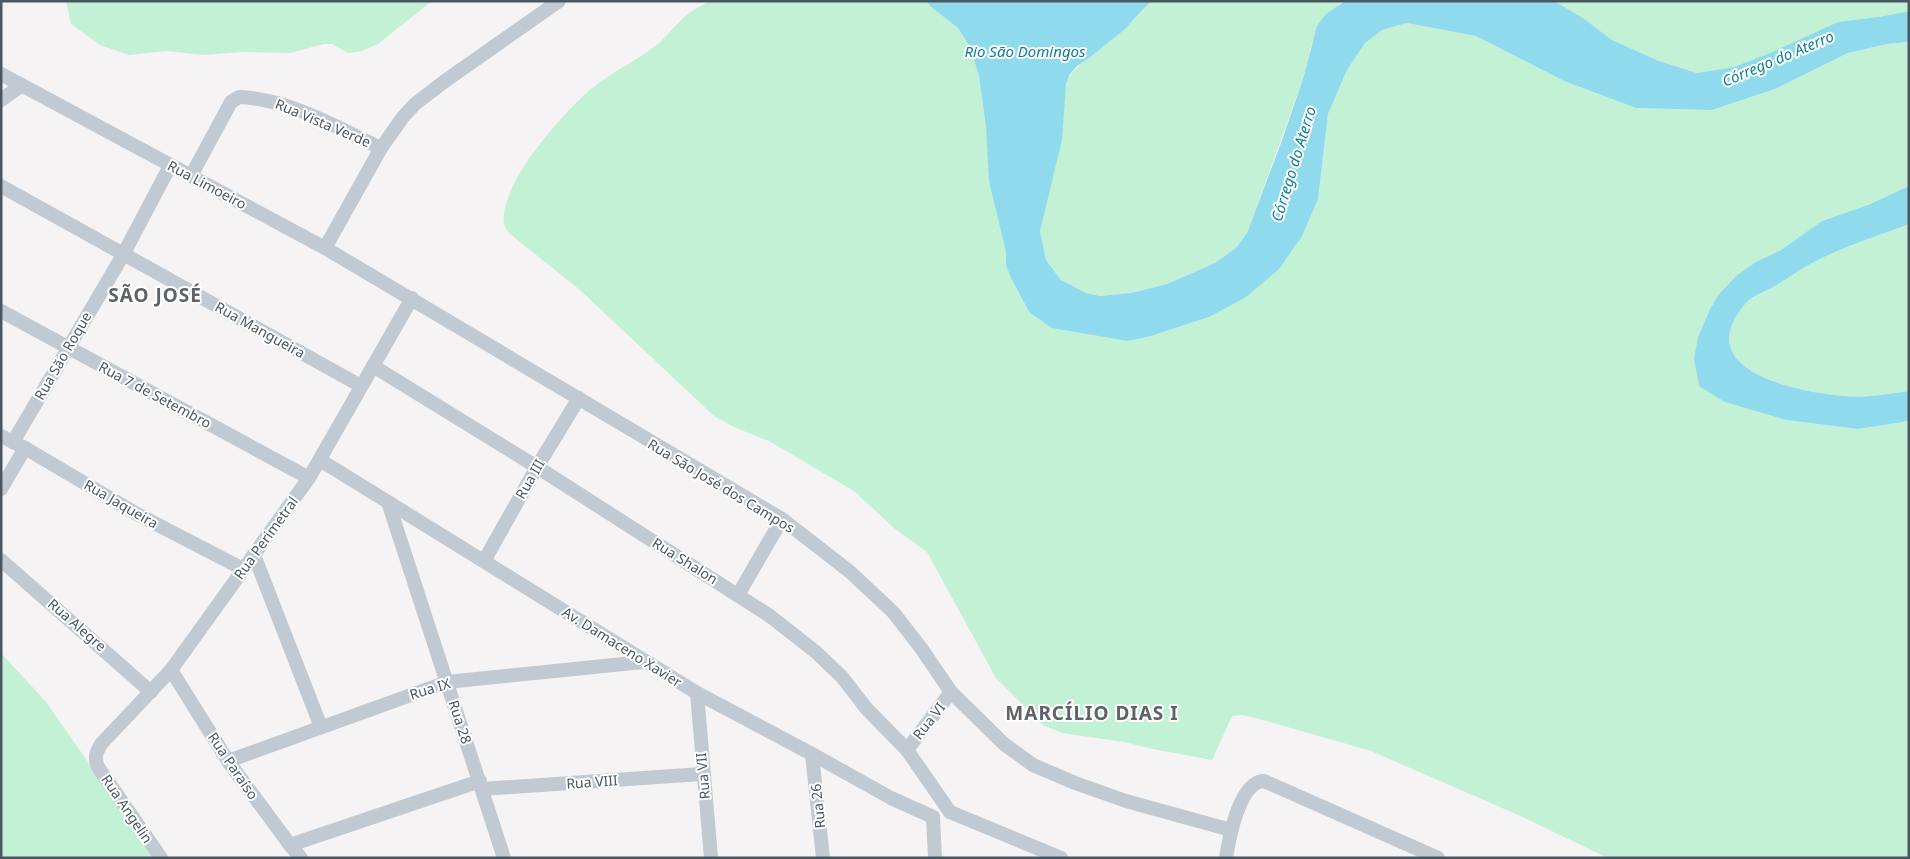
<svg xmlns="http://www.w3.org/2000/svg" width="1910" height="859" viewBox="0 0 1910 859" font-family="'Noto Sans',sans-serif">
  <rect width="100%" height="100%" fill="#f5f3f3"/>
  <g fill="#c3f1d5">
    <path d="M66 1H432L378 44 362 51 348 53 332 44H324L290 53 242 52 204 55 167 51 129 55 100 45 71 24Z"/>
    <path d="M711 1H926L931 7 958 28 970 47 979 75 1006 252C1007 274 1018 293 1029 312L1128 341 1151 336 1209 317 1318 199 1328 114 1347 70 1365 43 1382 30 1407 23 1476 36 1564 81 1636 108 1712 110 1775 89 1848 53 1887 44 1909 42V186L1868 205 1822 221 1781 250 1756 262 1737 275 1719 294 1710 309 1698 337 1725 402 1786 420 1858 429 1909 421V858H1608L1516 814 1371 751 1256 718 1241 715 1232 716 1212 760 1153 749 1124 742 1062 733 1043 725 996 678 927 552 894 528 854 491 769 441 736 428 714 416 580 290 510 234C508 231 505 228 504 224 498 185 563 113 591 89 611 72 637 61 658 44 668 35 677 23 688 14 694 9 703 5 711 1Z"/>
    <path d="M1151 1H1345L1340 3 1312 43 1303 79 1247 233 1236 248 1215 263 1167 284 1131 293 1100 296 1086 293 1061 280 1046 260 1040 231 1066 83C1074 64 1106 45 1123 30 1133 22 1142 11 1151 1Z"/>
    <path d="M1554 1H1909V11L1879 17 1734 67 1697 73 1659 61 1612 40 1583 18Z"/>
    <path d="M1909 224V391C1888 394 1866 398 1845 396 1798 392 1687 371 1746 303 1752 296 1766 291 1775 286 1791 276 1807 265 1824 257 1851 244 1881 235 1909 224Z"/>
    <path d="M1 653 46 702 123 812 152 858H1Z"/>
  </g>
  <g fill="#90daee">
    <path d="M926 1H1151L1125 29 1089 58 1077 66 1070 74 1066 84 1062 140 1040 231 1046 260 1061 280 1086 293 1100 296 1131 293 1167 284 1215 263 1236 248 1247 233 1281 143 1303 79 1317 26 1326 14 1345 1H1554L1583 18 1612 40 1659 61 1697 73 1734 67 1768 54 1838 22 1879 17 1909 11V42L1887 44 1848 53 1775 89 1712 110 1636 108 1564 81 1476 36 1407 23 1382 30 1365 43 1347 70 1328 114 1318 199 1302 236 1279 269 1246 297 1209 317 1151 336 1128 341 1052 328 1029 312 1012 280 1006 265V252L989 181 986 126 979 76 970 47 958 28 931 7Z"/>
    <path d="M1909 186V224C1881 235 1851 244 1824 257 1807 265 1791 276 1775 286 1766 291 1752 296 1746 303 1687 371 1798 392 1845 396 1866 398 1888 394 1909 391V421L1858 429 1786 420 1725 402 1699 386 1694 358 1698 337 1710 309 1719 294 1737 275 1756 262 1781 250 1822 221 1868 205Z"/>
  </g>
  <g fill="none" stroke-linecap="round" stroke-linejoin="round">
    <g stroke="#c1cad2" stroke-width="14">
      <path d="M1 74 325 248 782 519 849 571 893 612 921 648 951 692 1004 744 1033 765 1075 783 1126 801 1231 830"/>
      <path d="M1 100 22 85"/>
      <path d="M191 176 231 102 239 97C289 99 336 127 381 148"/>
      <path d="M1 186 361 386"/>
      <path d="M325 248 381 148 403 117 415 104 445 81 559 1"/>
      <path d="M1 311 309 478"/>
      <path d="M373 366 537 467 770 616 817 653 842 677 866 708 907 750 950 812"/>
      <path d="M1 436 25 448 137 514 243 569"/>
      <path d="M13 442 123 255 170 166"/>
      <path d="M320 460 697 693 812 754 891 798 933 817"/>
      <path d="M1 489 25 448"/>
      <path d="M388 502 504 858"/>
      <path d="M254 555 321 727"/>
      <path d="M1 560 151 692"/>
      <path d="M484 561 537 467 579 398"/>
      <path d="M738 595 782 519"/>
      <path d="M171 670 228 761 290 845 301 858"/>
      <path d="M697 693 711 858"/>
      <path d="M907 750 951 692"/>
      <path d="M812 754 823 858"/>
      <path d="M228 761 447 682 643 662"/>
      <path d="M482 789 702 774"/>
      <path d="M950 812 1061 858"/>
      <path d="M933 817 935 858"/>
      <path d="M290 845 480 781"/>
      <path d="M161 858 98 767C94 757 96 752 102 743L171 670 309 478 412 298"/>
      <path d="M1226 858C1229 839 1239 782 1264 781L1438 858"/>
    </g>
  </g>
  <g text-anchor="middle" stroke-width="4" stroke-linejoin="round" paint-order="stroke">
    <g font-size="14" fill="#4a5661" stroke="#fff">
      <text transform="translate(323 123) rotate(23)" y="5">Rua Vista Verde</text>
      <text transform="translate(207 185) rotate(28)" y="5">Rua Limoeiro</text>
      <text transform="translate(260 330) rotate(29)" y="5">Rua Mangueira</text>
      <text transform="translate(63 356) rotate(-60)" y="5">Rua São Roque</text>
      <text transform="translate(155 395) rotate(28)" y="5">Rua 7 de Setembro</text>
      <text transform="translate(530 479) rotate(-60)" y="5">Rua III</text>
      <text transform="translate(721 486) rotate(31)" y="5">Rua São José dos Campos</text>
      <text transform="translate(121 504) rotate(30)" y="5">Rua Jaqueira</text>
      <text transform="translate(266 538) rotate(-54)" y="5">Rua Perimetral</text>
      <text transform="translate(685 561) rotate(32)" y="5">Rua Shalon</text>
      <text transform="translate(77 625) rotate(41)" y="5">Rua Alegre</text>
      <text transform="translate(622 647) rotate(32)" y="5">Av. Damaceno Xavier</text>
      <text transform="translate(430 689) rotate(-17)" y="5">Rua IX</text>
      <text transform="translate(929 721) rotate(-52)" y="5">Rua VI</text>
      <text transform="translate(460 722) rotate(72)" y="5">Rua 28</text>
      <text transform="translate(233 766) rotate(56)" y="5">Rua Paraíso</text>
      <text transform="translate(703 776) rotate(-95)" y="5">Rua VII</text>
      <text transform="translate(592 782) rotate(-4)" y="5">Rua VIII</text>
      <text transform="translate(818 806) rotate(-96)" y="5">Rua 26</text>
      <text transform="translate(127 809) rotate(56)" y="5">Rua Angelin</text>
    </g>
    <g font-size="15" font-style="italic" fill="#0c7c9b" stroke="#fff">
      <text x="1025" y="57">Rio São Domingos</text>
      <text transform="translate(1778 59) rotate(-23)" y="5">Córrego do Aterro</text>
      <text transform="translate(1294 164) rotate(-73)" y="5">Córrego do Aterro</text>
    </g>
    <g font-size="19" font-weight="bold" letter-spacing="1" fill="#5f6368" stroke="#fff">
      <text x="155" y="302">SÃO JOSÉ</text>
      <text x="1092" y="720">MARCÍLIO DIAS I</text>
    </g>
  </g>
  <rect width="1910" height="859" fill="none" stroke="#4a5661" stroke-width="5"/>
</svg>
